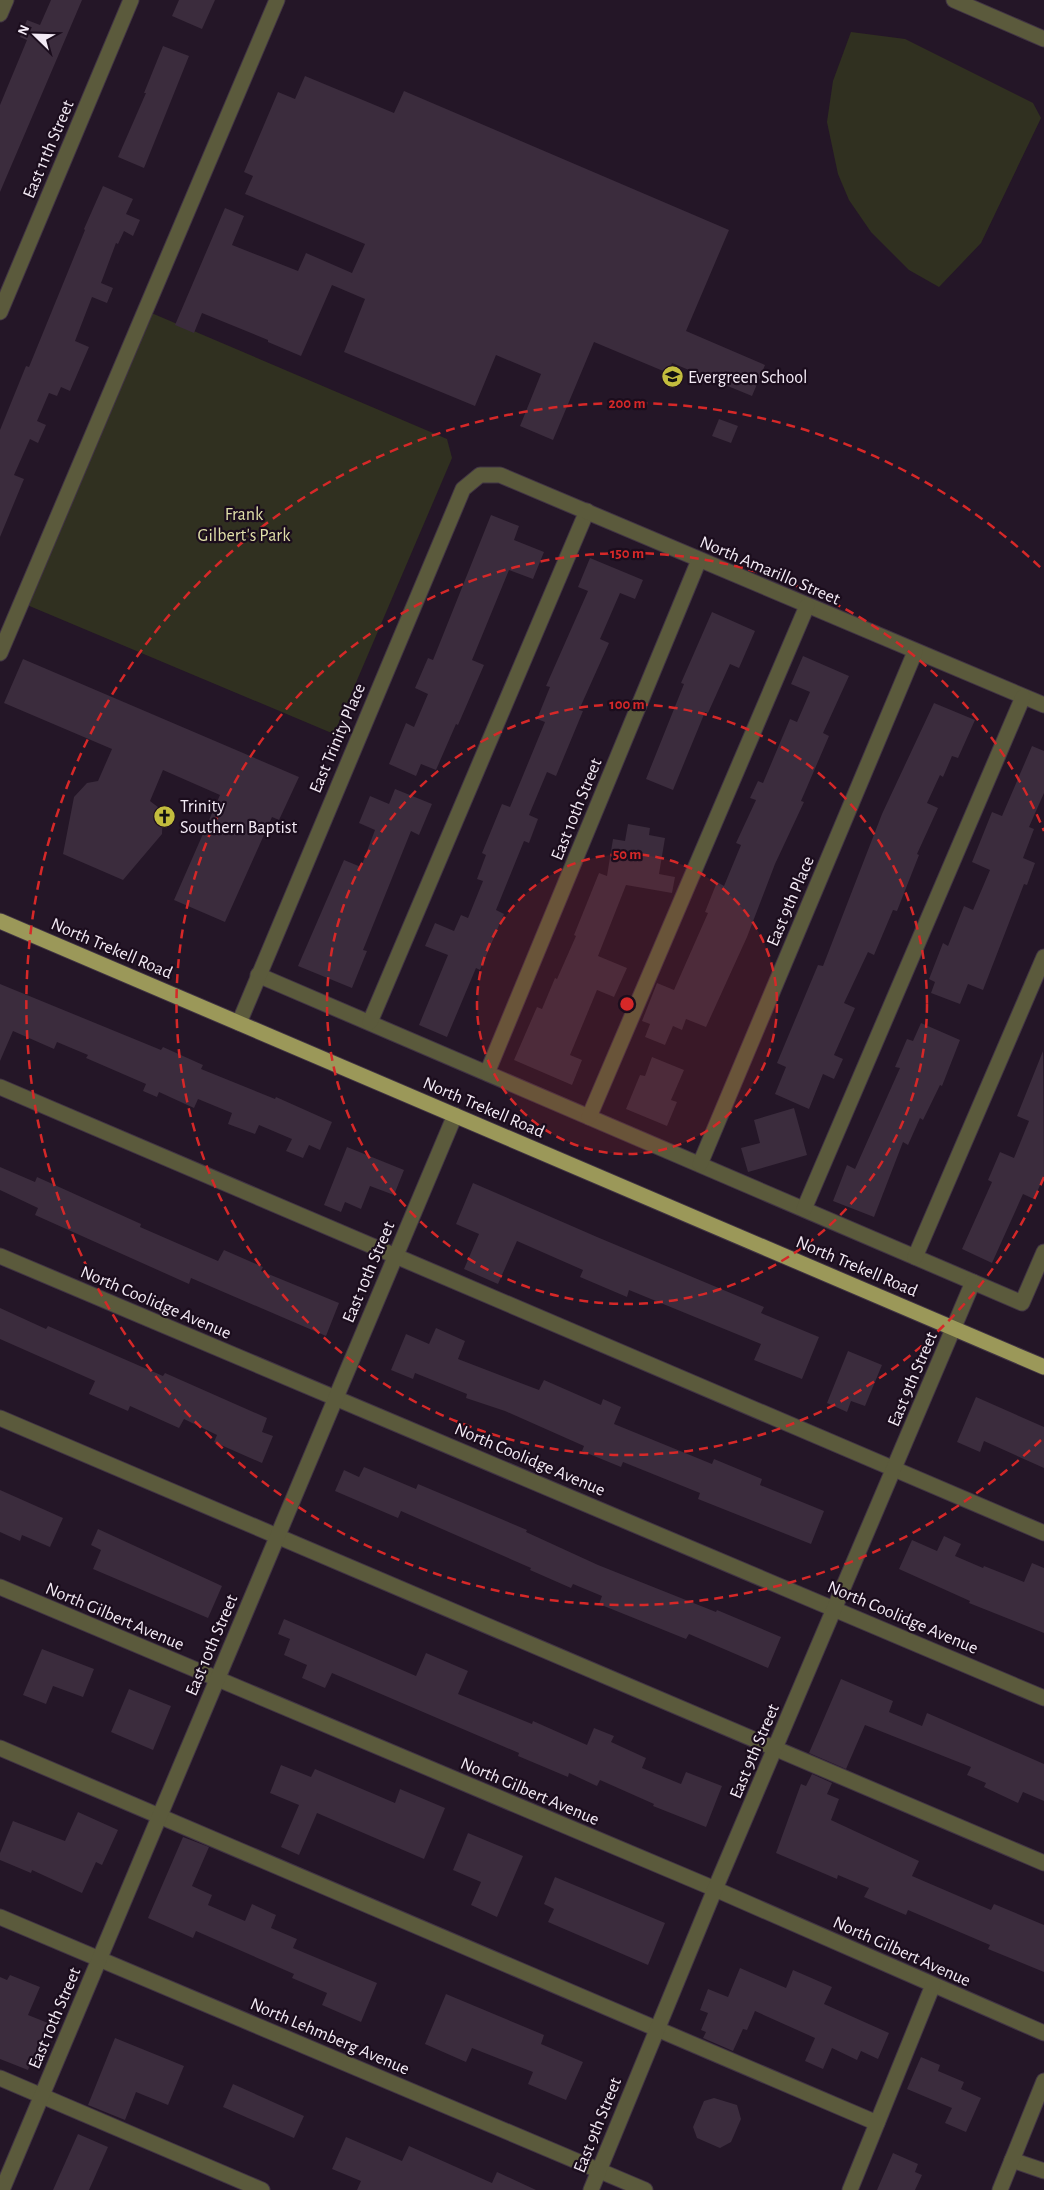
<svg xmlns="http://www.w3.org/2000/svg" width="1044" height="2190" viewBox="0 0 1044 2190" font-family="'Alegreya Sans',sans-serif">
  <rect width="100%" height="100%" fill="#241627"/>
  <g fill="#303020">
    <path d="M851 32 905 39 1033 103 1041 118 981 243 939 287 909 270 871 232 849 200 838 174 827 122 833 81Z"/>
    <path d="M142 309 447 439 452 458 334 734 20 602Z"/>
  </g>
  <g fill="#3b2c3d">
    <path d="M51 0H82L0 192V105L27 40 20 37 27 20 40 25Z"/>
    <path d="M179 0H215L202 29 172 16Z"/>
    <path d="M163 46 189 56 144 168 118 157 146 93H144Z"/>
    <path d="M305 76 394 113 404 91 729 230 686 331 765 365 752 396 672 363 668 373 594 342 553 440 520 426 541 374 496 355 475 406 344 352 365 299 332 285 301 356 268 342V340L202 313 194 333 175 325 225 208 244 216 232 245 298 271 306 253 352 273 365 244 245 194 253 176 244 172 278 92 295 99Z"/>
    <path d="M103 186 133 199 126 214 140 220 133 236 124 231 118 244 116 243 101 283 113 288 107 303 92 297 75 341 89 347 70 391 61 387 57 396 49 393 37 421 46 425 38 443 30 439 14 475 24 479 0 537V430L26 366 29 367 85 230 84 229Z"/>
    <path d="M719 419 738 426 731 443 712 436Z"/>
    <path d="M491 515 519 526 514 540 544 552 533 579 509 570 472 660 484 665 458 725 456 724 436 770 421 764 416 776 389 764 406 723 414 727 428 694 415 688 428 658 433 660Z"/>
    <path d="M590 558 643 580 635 599 620 593 600 639 609 643 579 710 583 711 556 776 547 772 529 815 538 819 529 843 524 841 496 910 504 914 480 970 476 968 447 1037 419 1025 448 955 425 946 435 923 454 931 461 915 468 918 483 881 477 879 486 855 482 853 502 804 510 807 545 722 537 719 550 687 546 686 588 591 578 587Z"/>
    <path d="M712 612 755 631 739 668 730 664 708 713 705 712 673 790 646 779 684 684 681 683Z"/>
    <path d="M803 656 849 676 823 733 829 736 801 801 804 802 775 864 747 937 706 1027 686 1019 682 1030 673 1026 665 1045 645 1037 650 1024 642 1021 657 983 674 990 708 913 705 912 717 882 724 886 741 845 736 843 756 800 750 798 758 781 763 783 790 719 797 722 810 692 791 684Z"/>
    <path d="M23 659 299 777 279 820 272 817 225 922 174 900 220 795 163 770 150 801 163 811 162 834 123 880 63 854 74 797 87 783 98 781 112 749 4 703Z"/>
    <path d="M934 703 975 720 958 758 952 756 943 777 940 775 927 803 938 808 917 854 919 855 897 911 893 910 874 955 868 952 844 1003 855 1008 834 1055 843 1059 834 1079 823 1074 809 1109 775 1094 786 1067 777 1063 818 965 823 966 882 814Z"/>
    <path d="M1032 746 1044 751V793L1029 827 1034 829 1023 858 1035 863 1027 885 1024 884 983 990 968 984 960 1004 931 993 935 982 929 979 943 943 948 946 964 906 973 910 990 870 972 862 992 812 1002 816Z"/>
    <path d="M395 789 432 804 419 835 411 831 363 950 367 951 352 988 298 966 344 860 361 867 375 830 359 823 370 796 389 804Z"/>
    <path d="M628 824 650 828 649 835 665 838 659 874 675 877 672 893 626 885 598 956 627 968 614 997 597 990 570 1055 582 1060 572 1085 514 1060 537 1007 542 1009 555 978 557 979 576 936 574 935 599 873 607 876 613 839 625 841Z"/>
    <path d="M0 984 161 1050 163 1047 203 1065 201 1069 275 1099 276 1097 332 1122 320 1150 309 1145 303 1158 286 1151 292 1139 259 1125 255 1134 228 1124 232 1113 198 1099 194 1108 159 1092 157 1097 143 1091 146 1084 86 1058 88 1055 57 1042 54 1049 13 1031 0 1061Z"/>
    <path d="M921 1023 960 1040 942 1086 940 1085 923 1120 920 1118 908 1145 903 1142 874 1217 833 1201 847 1165 855 1169 900 1068 895 1067 907 1039 913 1041Z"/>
    <path d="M1043 1051 1044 1176 1034 1199 1023 1194 992 1263 962 1249 992 1182 988 1180 1000 1152 1014 1158 1029 1121 1017 1116Z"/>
    <path d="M652 1057 684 1070 671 1100 677 1102 667 1126 626 1109 640 1075 645 1076Z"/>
    <path d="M794 1108 807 1155 748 1172 741 1148 760 1143 754 1120Z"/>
    <path d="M347 1147 404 1170 394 1195 370 1186 361 1209 345 1202 341 1212 324 1205Z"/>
    <path d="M0 1167 35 1182 37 1177 141 1224 140 1227 218 1261 224 1250 263 1267 261 1271 339 1303 326 1336 191 1278 189 1284 35 1215 38 1208 0 1190Z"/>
    <path d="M473 1183 597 1237 764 1307 761 1313 819 1337 802 1379 754 1360 761 1344 629 1290 627 1297 580 1277 583 1270 517 1241 498 1284 464 1269 479 1234 456 1224Z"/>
    <path d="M0 1308 46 1329 48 1326 163 1376 165 1373 267 1418 262 1432 273 1436 262 1463 214 1442 217 1435 184 1419 179 1428 130 1406 128 1411 89 1394 95 1381 0 1339Z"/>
    <path d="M436 1328 465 1341 458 1359 539 1390 544 1380 601 1405 603 1399 621 1407 614 1424 712 1464 714 1459 762 1479 760 1485 824 1511 811 1544 698 1499 700 1493 623 1462 621 1467 582 1451 584 1446 505 1411 466 1398 467 1394 415 1373 413 1379 391 1370 406 1334 429 1344Z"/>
    <path d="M848 1351 882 1365 865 1406 851 1401 847 1412 827 1403Z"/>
    <path d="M976 1397 1044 1427V1468L984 1441 980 1452 957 1442Z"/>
    <path d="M364 1467 416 1489 418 1484 527 1530 526 1532 598 1565 716 1612 717 1610 781 1637 768 1668 689 1634 686 1639 599 1604 602 1596 573 1584 571 1588 530 1570 531 1568 401 1511 398 1518 335 1491 344 1470 359 1477Z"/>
    <path d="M0 1490 63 1518 50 1547 22 1535 20 1541 0 1532Z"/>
    <path d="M98 1529 222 1586 208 1618 93 1569 101 1550 91 1545Z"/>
    <path d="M944 1536 961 1544 955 1556 983 1568 984 1566 1024 1582 1032 1563 1044 1568V1633L969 1603 970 1601 899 1569 912 1540 937 1551Z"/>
    <path d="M284 1619 416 1676 426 1653 468 1671 458 1694 532 1724 533 1721 587 1745 594 1728 614 1736 611 1742 646 1758 642 1768 681 1784 686 1772 722 1786 706 1827 653 1806 654 1804 600 1780 597 1786 569 1773 568 1777 518 1756 519 1753 332 1673 325 1688 302 1678 307 1665 284 1655 290 1639 278 1634Z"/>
    <path d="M42 1649 94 1669 83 1697 53 1686 46 1704 23 1695Z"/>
    <path d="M841 1679 893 1701 889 1712 922 1726 927 1713 1044 1764V1801L1023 1792 1018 1803 984 1787 986 1783 967 1775 971 1767 865 1725 846 1769 809 1753Z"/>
    <path d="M129 1689 171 1706 153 1750 111 1732Z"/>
    <path d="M281 1765 311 1777 315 1769 395 1803 400 1789 445 1808 424 1859 317 1813 299 1855 281 1847 299 1805 270 1793Z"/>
    <path d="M812 1774 832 1783 827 1794 839 1799 831 1820 919 1861 912 1876 991 1910 994 1904 1044 1925V1972L988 1949 990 1945 908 1910 906 1915 864 1897 869 1888 838 1875 837 1879 776 1853 801 1784 806 1786Z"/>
    <path d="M78 1812 118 1830 102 1865 96 1862 82 1893 32 1870 31 1873 0 1860V1853L13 1821 65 1841Z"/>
    <path d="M468 1833 523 1856 497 1917 471 1905 481 1882 453 1870Z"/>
    <path d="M183 1837 209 1847 192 1886 212 1895 208 1905 245 1921 252 1904 276 1915 271 1928 297 1939 293 1948 377 1983 361 2022 322 2005 327 1993 292 1978 294 1974 196 1931 193 1938 148 1918Z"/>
    <path d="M555 1877 665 1923 648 1965 548 1922 554 1909 544 1904Z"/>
    <path d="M740 1968 786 1988 793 1970 832 1987 824 2004 889 2033 878 2059 861 2051 857 2060 832 2048 823 2069 805 2061 815 2038 755 2011 747 2030 743 2029 733 2051 703 2038 706 2032 701 2030 708 2013 700 2010 708 1989 728 1997Z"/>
    <path d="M10 1975 40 1987 28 2015 48 2023 28 2070 0 2059V1977L7 1980Z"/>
    <path d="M446 1994 544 2035 541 2044 583 2062 566 2100 528 2084 533 2072 472 2048 466 2062 425 2044Z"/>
    <path d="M115 2038 184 2066 168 2105 136 2092 125 2120 88 2105Z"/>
    <path d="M921 2057 940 2065 938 2071 964 2082 961 2089 981 2098 966 2132 945 2123 952 2108 907 2089Z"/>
    <path d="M233 2084 304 2116 294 2138 223 2107Z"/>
    <path d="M714 2098 737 2105 741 2119 731 2142 720 2148 697 2138 693 2127 704 2101Z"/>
    <path d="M78 2134 108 2147 89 2190H53Z"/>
    <path d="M346 2137 402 2161 409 2146 492 2183 497 2172 536 2190H357L361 2181 332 2169Z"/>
    <path d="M893 2153 918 2164 915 2172 922 2175 915 2190H877Z"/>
  </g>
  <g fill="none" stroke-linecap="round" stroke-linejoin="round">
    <defs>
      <g id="minor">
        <path d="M954 0 1044 39"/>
        <path d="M0 14 6 0"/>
        <path d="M0 312 131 0"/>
        <path d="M0 653 277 0"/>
        <path d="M258 975 1022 1303 1044 1252"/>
        <path d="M370 1022 587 511"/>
        <path d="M239 1023 463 489 480 475H500L1044 705"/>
        <path d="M487 1073 699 560"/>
        <path d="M0 1087 1044 1533"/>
        <path d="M589 1117 807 606"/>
        <path d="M700 1164 915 652"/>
        <path d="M804 1209 1023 697"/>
        <path d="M0 1256 1044 1698"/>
        <path d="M915 1257 1044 957"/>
        <path d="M0 1418 1044 1863"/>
        <path d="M0 1587 715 1889 1044 2033"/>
        <path d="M0 1748 877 2123"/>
        <path d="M0 1917 645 2190"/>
        <path d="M0 2078 262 2190"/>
        <path d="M1012 2160 1044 2171"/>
        <path d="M2 2190 455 1115"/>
        <path d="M591 2190 715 1889 973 1282"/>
        <path d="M850 2190 933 1985"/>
        <path d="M1000 2190 1044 2081"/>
      </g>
      <path id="major" d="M0 921 1044 1367"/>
    </defs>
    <use href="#minor" stroke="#413444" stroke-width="17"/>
    <use href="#major" stroke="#413444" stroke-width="17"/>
    <use href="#minor" stroke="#5b5a3c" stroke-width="15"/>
    <use href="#major" stroke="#9b9859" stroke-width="15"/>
  </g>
  <circle cx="627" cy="1004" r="150" fill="#d62828" fill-opacity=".12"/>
  <g fill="none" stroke="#d62828" stroke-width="2.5" stroke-dasharray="9 6">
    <circle cx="627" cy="1004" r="150"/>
    <circle cx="627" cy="1004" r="300"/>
    <path d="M1044 1177A451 451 0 1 1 1044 831"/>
    <path d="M1041 1440A601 601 0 1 1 1041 568"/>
  </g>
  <defs>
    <symbol id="school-disc" viewBox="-11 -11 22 22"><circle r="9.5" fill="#c3bd3e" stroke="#1b0d1d"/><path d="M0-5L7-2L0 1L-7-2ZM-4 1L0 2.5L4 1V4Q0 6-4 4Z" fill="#111"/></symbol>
    <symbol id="church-disc" viewBox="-11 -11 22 22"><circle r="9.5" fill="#c3bd3e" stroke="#1b0d1d"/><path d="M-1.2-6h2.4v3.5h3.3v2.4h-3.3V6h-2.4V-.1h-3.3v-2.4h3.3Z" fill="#111"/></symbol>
  </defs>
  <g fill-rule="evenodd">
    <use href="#school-disc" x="660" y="364" width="25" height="25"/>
    <use href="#church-disc" x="152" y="804" width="25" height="25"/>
  </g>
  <g text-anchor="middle" stroke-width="4.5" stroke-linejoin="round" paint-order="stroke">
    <g font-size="18" fill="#f3eaf5" stroke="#1b0d1d">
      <text transform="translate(48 149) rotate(-67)" y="6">East 11th Street</text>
      <text transform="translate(770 570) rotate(23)" y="6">North Amarillo Street</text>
      <text transform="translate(337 738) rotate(-67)" y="6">East Trinity Place</text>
      <text transform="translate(576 809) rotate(-68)" y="6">East 10th Street</text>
      <text transform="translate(790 901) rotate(-67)" y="6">East 9th Place</text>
      <text transform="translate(112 948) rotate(23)" y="6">North Trekell Road</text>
      <text transform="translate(484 1107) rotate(23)" y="6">North Trekell Road</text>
      <text transform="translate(857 1266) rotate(23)" y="6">North Trekell Road</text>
      <text transform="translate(368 1272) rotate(-67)" y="6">East 10th Street</text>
      <text transform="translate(156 1302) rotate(23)" y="6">North Coolidge Avenue</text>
      <text transform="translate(912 1379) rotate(-67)" y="6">East 9th Street</text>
      <text transform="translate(530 1459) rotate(23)" y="6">North Coolidge Avenue</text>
      <text transform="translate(115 1616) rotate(23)" y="6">North Gilbert Avenue</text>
      <text transform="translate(903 1617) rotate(23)" y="6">North Coolidge Avenue</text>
      <text transform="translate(211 1645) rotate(-67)" y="6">East 10th Street</text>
      <text transform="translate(754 1751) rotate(-67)" y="6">East 9th Street</text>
      <text transform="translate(530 1791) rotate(23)" y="6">North Gilbert Avenue</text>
      <text transform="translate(902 1951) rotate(24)" y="6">North Gilbert Avenue</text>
      <text transform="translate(54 2018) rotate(-67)" y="6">East 10th Street</text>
      <text transform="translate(330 2036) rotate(23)" y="6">North Lehmberg Avenue</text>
      <text transform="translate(597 2125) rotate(-68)" y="6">East 9th Street</text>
    </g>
    <g font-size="18" fill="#f3eaf5" stroke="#1b0d1d" text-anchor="start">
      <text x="688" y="383">Evergreen School</text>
      <text x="180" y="812">Trinity<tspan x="180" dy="21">Southern Baptist</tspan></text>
    </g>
    <g font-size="18" fill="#e0dfa9" stroke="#1b0d1d">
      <text x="244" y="520">Frank<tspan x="244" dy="21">Gilbert's Park</tspan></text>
    </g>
  </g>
  <circle cx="627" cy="1004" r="8" fill="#d62828" stroke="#1b0d1d" stroke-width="2.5"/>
  <g font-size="15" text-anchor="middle" font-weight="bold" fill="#d62828" stroke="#1b0d1d" stroke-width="4.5" stroke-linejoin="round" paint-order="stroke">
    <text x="627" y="408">200 m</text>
    <text x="627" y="558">150 m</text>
    <text x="627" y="709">100 m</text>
    <text x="627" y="859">50 m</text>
  </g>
  <g transform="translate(35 35) rotate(293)" stroke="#1b0d1d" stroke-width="4" paint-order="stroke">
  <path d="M0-4L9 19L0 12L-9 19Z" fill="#f3eaf5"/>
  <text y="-8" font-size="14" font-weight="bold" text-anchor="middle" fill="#f3eaf5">N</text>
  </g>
</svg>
